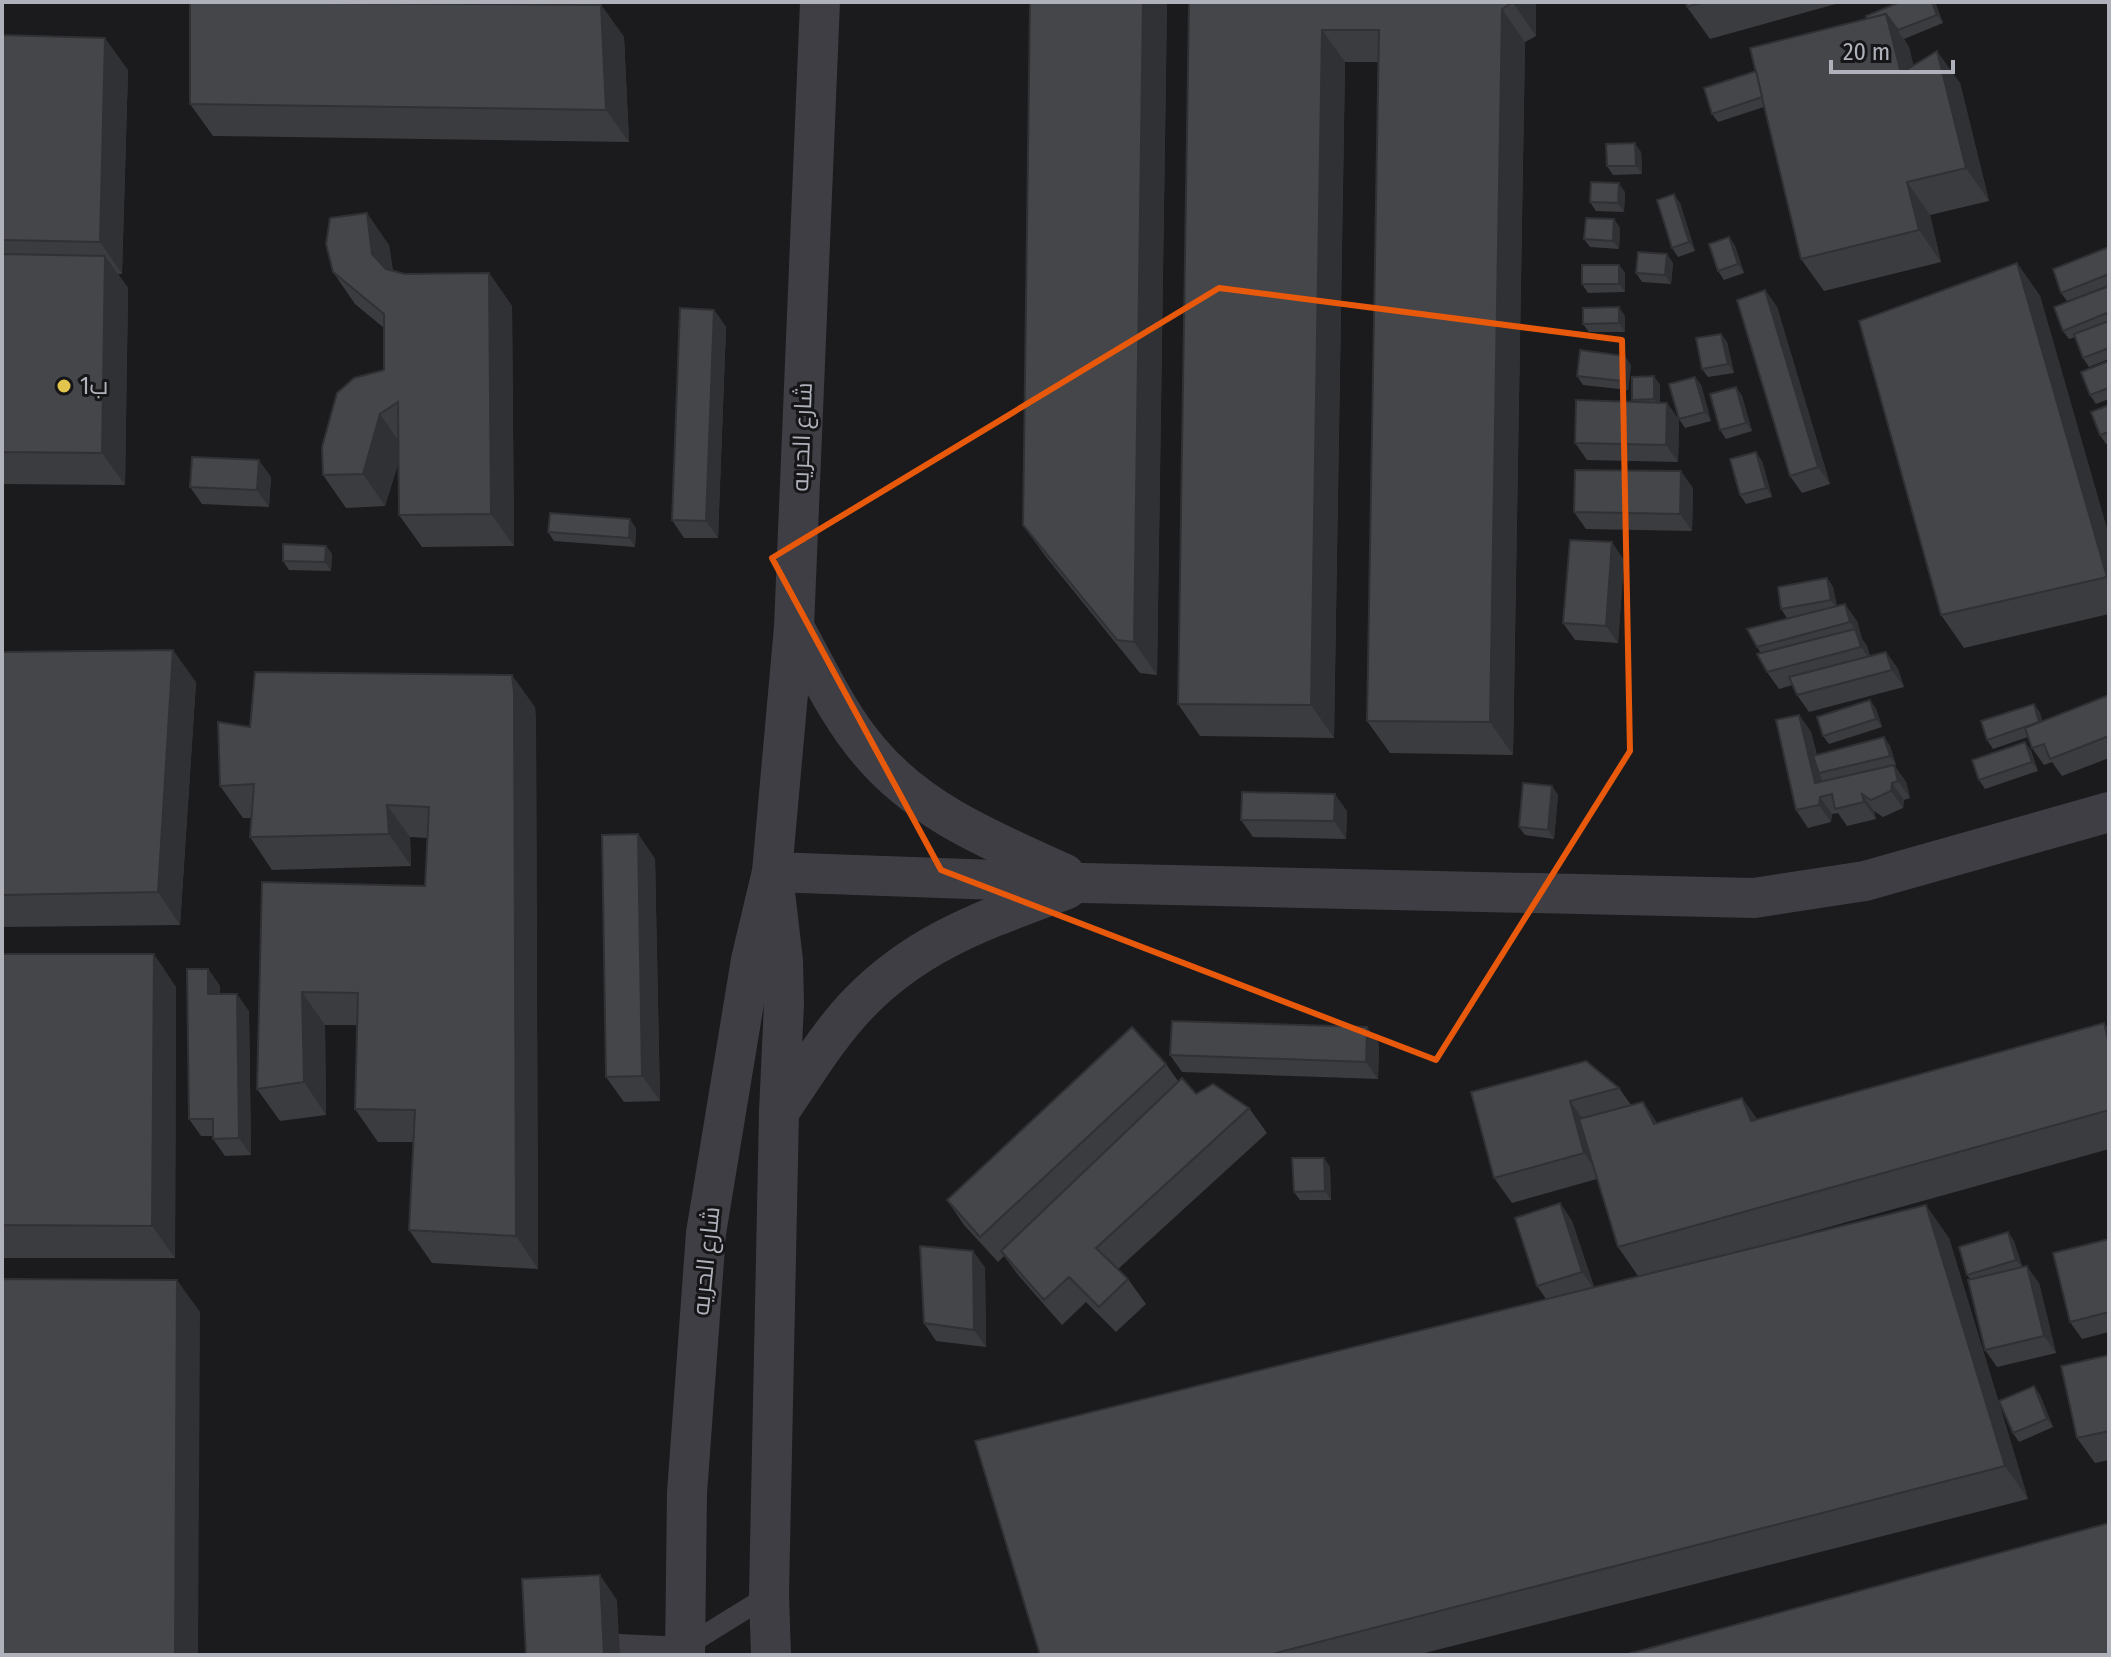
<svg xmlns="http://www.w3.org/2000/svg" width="2111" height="1657" viewBox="0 0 2111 1657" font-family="'Fira Sans Condensed',Cairo,sans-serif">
  <rect width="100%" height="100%" fill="#1b1b1d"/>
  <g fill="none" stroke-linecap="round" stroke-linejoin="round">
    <path stroke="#3e3e44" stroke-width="20" d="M555 1655 618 1644 685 1647 769 1595"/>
    <g stroke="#3e3e44" stroke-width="40">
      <path d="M794 627C818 670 838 715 870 752 921 813 995 842 1065 874"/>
      <path d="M772 872 1083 883 1754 898 1865 881 2109 812"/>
      <path d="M779 1112C804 1076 828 1035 859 1003 920 940 988 919 1067 889"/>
      <path d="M685 1655 687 1493 706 1233 751 960 772 872 794 627 820 2"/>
      <path d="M771 1655 769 1595 779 1112 784 1003 783 961 775 892"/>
    </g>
  </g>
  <g fill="#3b3c40">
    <path d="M1030 2H1167L1157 675 1140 673 1046 557 1023 525Z"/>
    <path d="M1189 2H1536V36L1525 42 1513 755 1390 753 1367 721 1378 62H1345L1334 738 1200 736 1178 704Z"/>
    <path d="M1686 2H1843L1710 39 1687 7Z"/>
    <path d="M1900 2H1935L1943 23 1904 39 1909 47 1913 65 1960 83 1989 201 1930 215 1941 262 1824 291 1801 259 1764 107 1718 122 1712 114 1756 71Z"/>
    <path d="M601 5 624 37 629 142 213 136 190 104Z"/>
    <path d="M2 35 128 70 122 274H118L128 288 125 485 2 484Z"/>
    <path d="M1641 152 1642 174 1613 175 1607 166Z"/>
    <path d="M1625 192 1624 212 1596 211 1590 202Z"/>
    <path d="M1680 203 1695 251 1678 257 1672 248Z"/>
    <path d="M1614 219 1620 228 1619 249 1590 247 1584 239Z"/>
    <path d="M1729 237 1735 246 1744 273 1724 280 1718 271Z"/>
    <path d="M389 245 393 271 405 274 489 273 512 306 514 546 422 547 399 515V461L385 506 346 508 323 475 384 370V328L355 304 333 272Z"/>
    <path d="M2109 247V285L2067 301 2061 293Z"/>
    <path d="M1673 263 1671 284 1642 282 1636 273Z"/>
    <path d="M2017 263 2040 296 2109 536V614L1964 648 1941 615Z"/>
    <path d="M1619 265 1625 273V292L1588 293 1582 284Z"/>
    <path d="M2109 286V359L2089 367 2083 358 2075 337 2069 339 2063 331Z"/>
    <path d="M1765 290 1777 307 1830 484 1802 493 1790 476Z"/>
    <path d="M714 310 726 327 718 538H684L672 520Z"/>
    <path d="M1625 316V332H1589L1583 324Z"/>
    <path d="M1721 334 1727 342 1734 373 1708 377 1702 369Z"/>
    <path d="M2109 361V399L2096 404 2090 395Z"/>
    <path d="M1631 365 1628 390 1583 385 1577 376Z"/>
    <path d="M1695 377 1701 385 1711 421 1685 428 1679 419Z"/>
    <path d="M1660 385V402L1667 403 1679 420 1678 462 1587 460 1575 443 1633 402 1632 400Z"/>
    <path d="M1736 387 1742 396 1752 431 1726 439 1720 430Z"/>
    <path d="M2109 405V443L2106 444 2100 435Z"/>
    <path d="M1762 461 1772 497 1746 504 1740 495Z"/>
    <path d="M271 477 269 507 202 504 190 487Z"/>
    <path d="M1693 488 1692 531 1586 529 1574 512Z"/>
    <path d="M636 528 635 547 554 541 548 532Z"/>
    <path d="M326 546 332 554 331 571 289 570 283 561Z"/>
    <path d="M1624 560 1618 643 1575 640 1563 623Z"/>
    <path d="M1827 578 1833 587 1837 606 1857 621 1862 639 1867 646 1870 656 1886 652 1898 669 1904 687 1809 712 1797 695 1793 685 1779 689 1767 672 1761 653 1757 647 1803 615 1787 618 1781 609Z"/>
    <path d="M2 652 196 682 180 925 2 927Z"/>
    <path d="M2109 695V758L2062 776 2052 762 2044 765 2032 748 2028 737 1993 749 1987 740 2034 704 2040 713 2042 721Z"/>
    <path d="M1870 700 1876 709 1882 727 1829 744 1823 736Z"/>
    <path d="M535 707 536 724 538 1269 432 1263 409 1230 413 1142H378L355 1109 357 1025H325L326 1115 280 1121 257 1089 262 882 425 886 427 838 410 837 411 866 272 870 250 837 251 818H243L220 786 250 727Z"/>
    <path d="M1799 715 1811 732 1817 755 1884 737 1890 746 1896 765 1875 770 1894 765 1906 782 1910 798 1904 800 1903 808 1883 817 1874 811 1876 819 1847 826 1838 813 1832 814 1831 822 1808 828 1796 810Z"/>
    <path d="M2025 742 2031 751 2038 771 1985 789 1979 780Z"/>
    <path d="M1552 786 1558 795 1554 839 1525 835 1519 827Z"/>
    <path d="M1347 811 1346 839 1253 837 1241 820Z"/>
    <path d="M638 834 655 859 660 1101 624 1102 606 1077Z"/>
    <path d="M2 954 176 987 175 1258H2Z"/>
    <path d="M208 969 220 986V994L249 1011 251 1155 225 1156 213 1139V1136H201L189 1119Z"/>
    <path d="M2104 1023 2109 1030V1149L1768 1244 1949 1238 2028 1499 1417 1655H1040L1546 1299 1537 1286 1560 1203 1572 1221 1594 1287 1638 1276 1618 1247 1597 1179 1512 1203 1494 1178 1586 1061 1619 1088 1631 1105 1643 1102 1657 1123 1742 1098 1757 1119Z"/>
    <path d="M1367 1027 1379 1044 1378 1079 1182 1072 1170 1055Z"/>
    <path d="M1166 1064 1178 1081 1196 1094 1249 1108 1267 1133 1118 1269 1128 1279 1146 1304 1116 1332 1086 1302 1062 1325 1019 1276 1004 1256 998 1262 964 1225 947 1200Z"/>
    <path d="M1330 1167 1331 1200H1300L1294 1192Z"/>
    <path d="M2008 1232 2014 1241 2022 1267 2039 1283 2056 1353 1997 1367 1985 1350 1971 1280 1967 1275Z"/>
    <path d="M2109 1239V1332L2082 1339 2070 1322Z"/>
    <path d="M973 1251 985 1268 986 1347 936 1341 924 1323Z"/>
    <path d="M2109 1355V1460L2095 1463 2077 1438Z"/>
    <path d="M2034 1386 2040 1395 2053 1427 2019 1442 2013 1433Z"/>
  </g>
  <g fill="#303134">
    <path d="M1143 2H1167L1157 675 1134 642Z"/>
    <path d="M1513 2H1536V36L1513 3Z"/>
    <path d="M1932 2H1935L1943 23 1937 15Z"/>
    <path d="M601 5 624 37 629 142 606 110Z"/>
    <path d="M1502 9 1525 42 1513 755 1490 722Z"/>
    <path d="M1886 14 1909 47 1923 105 1901 73Z"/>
    <path d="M1322 30 1345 62 1334 738 1311 705Z"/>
    <path d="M105 38 128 70 122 274 100 242Z"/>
    <path d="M1937 51 1960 83 1989 201 1966 168Z"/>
    <path d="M1635 143 1641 152 1642 174 1636 166Z"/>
    <path d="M1907 182 1930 215 1941 262 1919 230Z"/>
    <path d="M1619 183 1625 192 1624 212 1618 203Z"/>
    <path d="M1674 194 1680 203 1695 251 1689 242Z"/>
    <path d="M367 213 389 245 395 286 372 254Z"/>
    <path d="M1614 219 1620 228 1619 249 1613 241Z"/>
    <path d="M1729 237 1735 246 1744 273 1738 264Z"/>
    <path d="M1667 254 1673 263 1671 284 1665 275Z"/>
    <path d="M105 256 128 288 125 485 102 453Z"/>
    <path d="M2017 263 2040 296 2109 536V579L2107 577Z"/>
    <path d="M1619 265 1625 273V292L1619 284Z"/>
    <path d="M489 273 512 306 514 546 491 514Z"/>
    <path d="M1765 290 1777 307 1830 484 1818 467Z"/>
    <path d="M1619 307 1625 316V332L1619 323Z"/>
    <path d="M714 310 726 327 718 538 706 521Z"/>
    <path d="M1721 334 1727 342 1734 373 1728 364Z"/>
    <path d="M1625 356 1631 365 1628 390 1622 381Z"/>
    <path d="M1654 376 1660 385V408L1654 399Z"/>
    <path d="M1695 377 1701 385 1711 421 1705 412Z"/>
    <path d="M1736 387 1742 396 1752 431 1746 423Z"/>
    <path d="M1667 403 1679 420 1678 462 1666 445Z"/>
    <path d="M380 414 403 447 385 506 363 474Z"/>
    <path d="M1756 452 1762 461 1772 497 1766 488Z"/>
    <path d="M259 460 271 477 269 507 257 490Z"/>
    <path d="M1681 471 1693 488 1692 531 1680 514Z"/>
    <path d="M630 519 636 528 635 547 629 538Z"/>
    <path d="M1612 542 1624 560 1618 643 1606 626Z"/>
    <path d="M326 546 332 554 331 571 325 562Z"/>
    <path d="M1827 578 1833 587 1837 609 1831 600Z"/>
    <path d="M1845 604 1857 621 1862 639 1867 646 1873 664 1861 647 1855 629 1850 622Z"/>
    <path d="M173 650 196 682 180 925 158 892Z"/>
    <path d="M1886 652 1898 669 1904 687 1892 670Z"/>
    <path d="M512 675 535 707 536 724 538 1269 516 1236Z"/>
    <path d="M1870 700 1876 709 1882 727 1876 719Z"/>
    <path d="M2034 704 2040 713 2045 731 2039 723Z"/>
    <path d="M1799 715 1811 732 1820 773H1819L1821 777 1826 796 1815 783Z"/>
    <path d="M1884 737 1890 746 1896 765 1890 756Z"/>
    <path d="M2025 742 2031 751 2038 771 2032 762Z"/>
    <path d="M1894 765 1906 782 1910 798 1898 781Z"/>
    <path d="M1892 783 1904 800 1903 808 1891 791Z"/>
    <path d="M1552 786 1558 795 1554 839 1548 830Z"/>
    <path d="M1335 794 1347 811 1346 839 1334 821Z"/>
    <path d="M1862 794 1874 811 1876 819 1864 802Z"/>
    <path d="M1820 797 1832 814 1831 822 1819 805Z"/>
    <path d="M387 805 410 837 411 866 389 834Z"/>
    <path d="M638 834 655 859 660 1101 642 1076Z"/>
    <path d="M154 954 176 987 175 1258 152 1226Z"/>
    <path d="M208 969 220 986V1011L208 994Z"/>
    <path d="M302 992 325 1025 326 1115 304 1082Z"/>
    <path d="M237 994 249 1011 251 1155 239 1138Z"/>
    <path d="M2104 1023 2109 1030V1044Z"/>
    <path d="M1367 1027 1379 1044 1378 1079 1366 1062Z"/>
    <path d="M1742 1098 1765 1131 1751 1121Z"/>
    <path d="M1570 1101 1588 1126 1602 1178 1584 1153Z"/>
    <path d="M1643 1102 1665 1135 1654 1124Z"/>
    <path d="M1324 1158 1330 1167 1331 1200 1325 1191Z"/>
    <path d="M1560 1203 1572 1221 1594 1289 1582 1272Z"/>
    <path d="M1926 1205 1949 1238 2028 1499 2005 1466Z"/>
    <path d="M2008 1232 2014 1241 2023 1268 2016 1260Z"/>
    <path d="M973 1251 985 1268 986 1347 974 1330Z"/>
    <path d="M2027 1266 2039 1283 2056 1353 2044 1336Z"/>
    <path d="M177 1280 200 1312 198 1655H175Z"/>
    <path d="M2034 1386 2040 1395 2053 1427 2047 1419Z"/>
    <path d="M600 1575 617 1600 620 1655H604Z"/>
  </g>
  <g fill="#45464a" stroke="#303134" stroke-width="2">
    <path d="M190 2 601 5 606 110 190 104Z"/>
    <path d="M1030 2H1143L1134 642 1117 640 1023 525Z"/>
    <path d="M1189 2H1513L1502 9 1490 722 1367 721 1379 30H1322L1311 705 1178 704Z"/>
    <path d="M1686 2H1704L1687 7Z"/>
    <path d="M1900 2H1932L1937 15 1898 30 1886 14 1867 19 1866 16Z"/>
    <path d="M1886 14 1901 73 1937 51 1966 168 1907 182 1919 230 1801 259 1750 48Z"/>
    <path d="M2 35 105 38 100 242 2 240Z"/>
    <path d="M1756 71 1762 97 1712 114 1704 88Z"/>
    <path d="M1635 143 1636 166H1607L1606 144Z"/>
    <path d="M1591 182 1619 183 1618 203 1590 202Z"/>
    <path d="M1674 194 1689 242 1672 248 1657 200Z"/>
    <path d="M367 213 372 254 386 269 405 274 489 273 491 514 399 515 398 402 380 414 363 474 323 475 322 447 337 393 354 378 384 370V314L333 272 326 244 330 218Z"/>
    <path d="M1586 218 1614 219 1613 241 1584 239Z"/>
    <path d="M1729 237 1738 264 1718 271 1709 244Z"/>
    <path d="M2109 247V274L2061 293 2053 269Z"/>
    <path d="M1638 252 1667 254 1665 275 1636 273Z"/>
    <path d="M2 254 105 256 102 453 2 452Z"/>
    <path d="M2017 263 2107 577 1941 615 1859 321Z"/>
    <rect x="1582" y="265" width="37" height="19"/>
    <path d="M2109 286V312L2063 331 2054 307Z"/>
    <path d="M1765 290 1818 467 1790 476 1737 300Z"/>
    <path d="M1619 307V323L1583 324V308Z"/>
    <path d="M680 308 714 310 706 521 672 520Z"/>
    <path d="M2109 321V348L2083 358 2074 334Z"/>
    <path d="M1721 334 1728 364 1702 369 1696 338Z"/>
    <path d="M1580 350 1625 356 1622 381 1577 376Z"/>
    <path d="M2109 361V388L2090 395 2081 372Z"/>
    <path d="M1654 376V399L1632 400V377Z"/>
    <path d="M1695 377 1705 412 1679 419 1669 384Z"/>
    <path d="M1736 387 1746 423 1720 430 1710 394Z"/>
    <path d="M1576 400 1667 403 1666 445 1575 443Z"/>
    <path d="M2109 405V432L2100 435 2091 412Z"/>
    <path d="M1756 452 1766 488 1740 495 1730 459Z"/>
    <path d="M192 457 259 460 257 490 190 487Z"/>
    <path d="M1575 470 1681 471 1680 514 1574 512Z"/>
    <path d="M550 513 630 519 629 538 548 532Z"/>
    <path d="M1570 540 1612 542 1606 626 1563 623Z"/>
    <path d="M283 544 326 546 325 562 283 561Z"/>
    <path d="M1827 578 1831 600 1781 609 1778 587Z"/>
    <path d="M1845 604 1850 622 1757 647 1747 629Z"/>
    <path d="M1855 629 1861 647 1767 672 1757 654Z"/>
    <path d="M173 650 158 892 2 895V652Z"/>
    <path d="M1886 652 1892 670 1797 695 1789 677Z"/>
    <path d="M255 672 512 675 514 692 516 1236 409 1230 415 1110 355 1109 358 993 302 992 304 1082 257 1089 262 882 425 886 429 807 387 805 389 834 250 837 254 784 220 786 218 722 250 727Z"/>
    <path d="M2109 695V736L2050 759 2044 744 2032 748 2025 728Z"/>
    <path d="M1870 700 1876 719 1823 736 1817 717Z"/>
    <path d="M2034 704 2039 722 1987 740 1981 721Z"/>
    <path d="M1799 715 1815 783 1894 765 1898 781 1892 783 1891 791 1871 800 1862 794 1864 802 1835 809 1832 794 1820 797 1819 805 1796 810 1776 720Z"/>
    <path d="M1884 737 1890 756 1819 773 1813 756Z"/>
    <path d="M2025 742 2032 762 1979 780 1972 760Z"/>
    <path d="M1523 783 1552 786 1548 830 1519 827Z"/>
    <path d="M1242 792 1335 794 1334 821 1241 820Z"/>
    <path d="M638 834 642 1076 606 1077 602 835Z"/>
    <path d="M2 954H154L152 1226 2 1225Z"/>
    <path d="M187 969H208V994H237L239 1138 213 1139V1119H189Z"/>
    <path d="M1172 1021 1367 1027 1366 1062 1170 1055Z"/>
    <path d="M2104 1023 2109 1044V1110L1618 1247 1579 1119 1643 1102 1654 1124 1742 1098 1751 1121Z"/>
    <path d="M1132 1027 1166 1064 980 1237 947 1200Z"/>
    <path d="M1586 1061 1619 1088 1570 1101 1584 1153 1494 1178 1471 1092Z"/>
    <path d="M1182 1078 1196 1094 1213 1084 1249 1108 1096 1248 1128 1279 1099 1307 1069 1277 1044 1300 1001 1251Z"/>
    <path d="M1292 1158H1324L1325 1191 1294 1192Z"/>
    <path d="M1560 1203 1582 1272 1537 1286 1515 1218Z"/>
    <path d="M1926 1205 2005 1466 1268 1655H1040L975 1441Z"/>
    <path d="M2008 1232 2016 1260 1967 1275 1959 1247Z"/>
    <path d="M2109 1239V1312L2070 1322 2053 1253Z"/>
    <path d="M920 1246 973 1251 974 1330 924 1323Z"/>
    <path d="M2027 1266 2044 1336 1985 1350 1968 1280Z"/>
    <path d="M2 1279 177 1280 175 1655H2Z"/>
    <path d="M2109 1355V1431L2077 1438 2061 1366Z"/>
    <path d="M2034 1386 2047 1419 2013 1433 1999 1401Z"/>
    <path d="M2109 1523V1655H1624Z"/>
    <path d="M600 1575 604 1655H526L522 1579Z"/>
  </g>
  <path fill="none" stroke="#e8590c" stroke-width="6" stroke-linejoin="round" d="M1219 288 1622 340 1630 751 1436 1060 941 870 772 558Z"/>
  <circle fill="#e3c44c" stroke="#161618" stroke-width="3" cx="64" cy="386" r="8"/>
  <g text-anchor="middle" stroke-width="6" stroke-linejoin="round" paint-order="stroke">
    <g font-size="24" fill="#afb1bb" stroke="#161618" text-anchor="start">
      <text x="80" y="394">ب1</text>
    </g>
    <g font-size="24" fill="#afb1bb" stroke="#161618">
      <text transform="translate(802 437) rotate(-88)" y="8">شارع الحريه</text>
      <text transform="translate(706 1261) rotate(-84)" y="8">شارع الحريه</text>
    </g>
  </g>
  <rect width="2111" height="1657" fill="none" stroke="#afb1bb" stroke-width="8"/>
  <path d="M1831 60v12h122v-12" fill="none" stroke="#afb1bb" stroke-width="4"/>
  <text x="1843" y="60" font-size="24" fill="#afb1bb" stroke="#161618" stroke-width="6" paint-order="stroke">20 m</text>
</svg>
